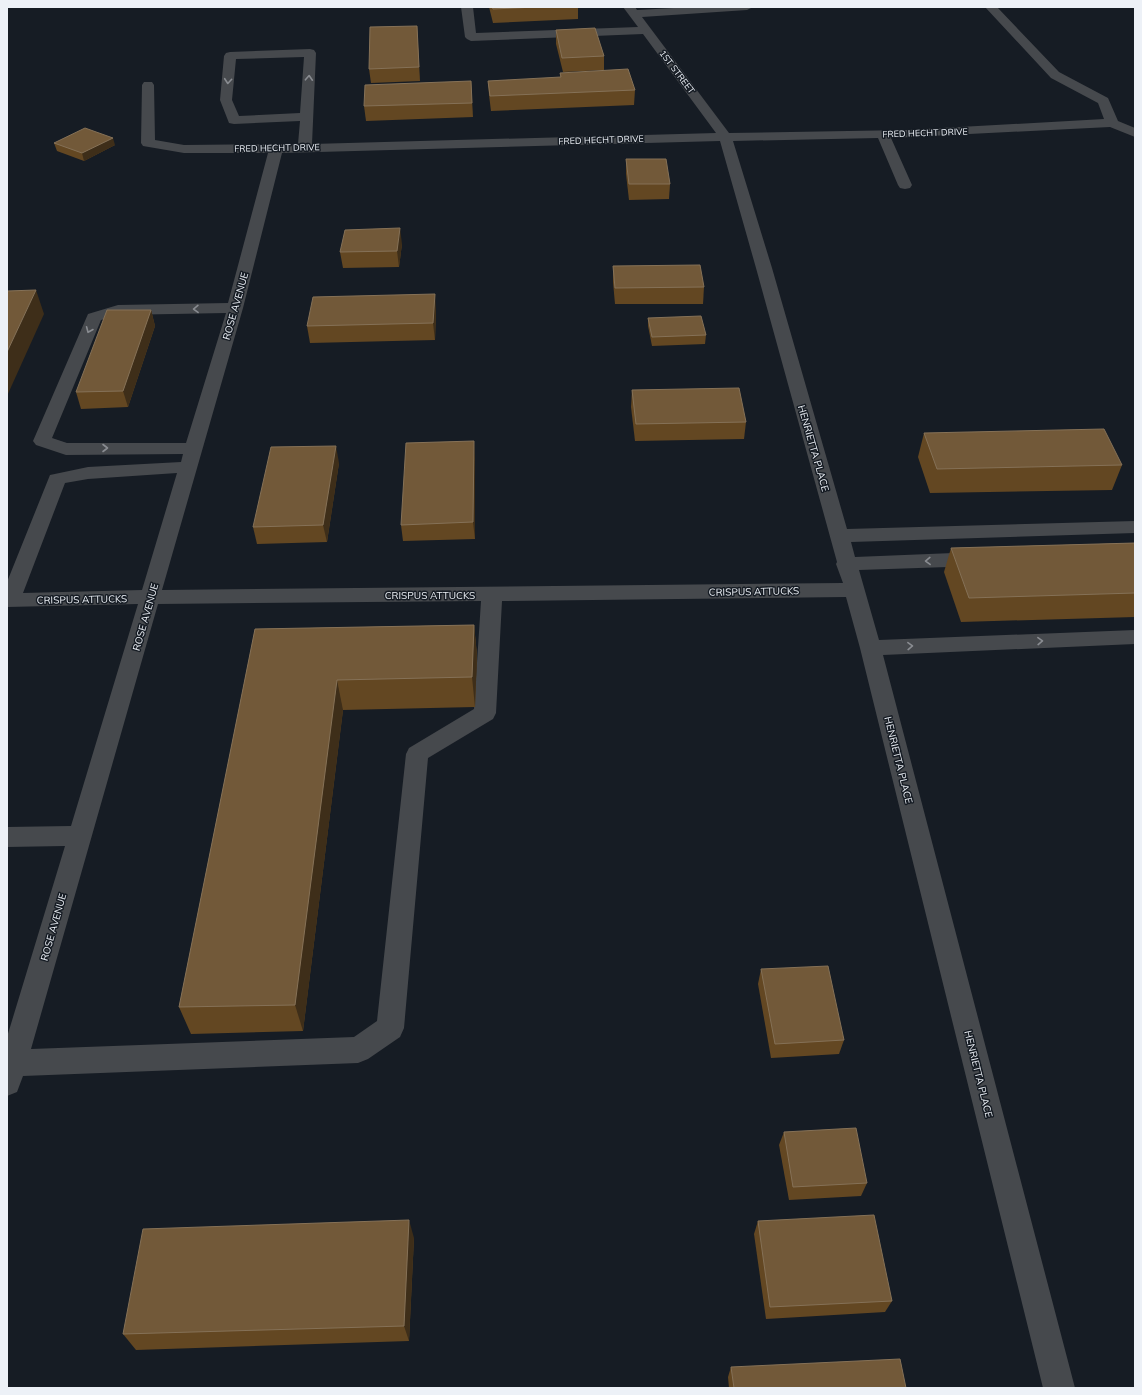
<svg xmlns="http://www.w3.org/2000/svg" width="1142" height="1395" viewBox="0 0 1142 1395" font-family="Mulish,sans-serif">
  <rect width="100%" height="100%" fill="#161c24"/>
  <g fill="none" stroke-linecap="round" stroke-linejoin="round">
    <path fill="#46494d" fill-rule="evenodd" d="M461 7H473L476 33 638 27 623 7H635L637 10 692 7H753L747 10 642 17 729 133 906 130 1104 119 1098 103 1051 78 985 7H997L1059 72 1108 98 1118 121 1135 128V137L1110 127 891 138 912 185 910 188 905 189 900 188 898 185 878 138 733 141 772 268 847 529 1135 521V533L851 542 855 557 978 552 985 554 988 559 985 564 978 566 859 570 879 640 1135 630V644L883 655 1075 1388H1043L860 648 846 597 502 601 496 713 493 719 428 758 404 1028 400 1037 368 1059 358 1063 23 1076 17 1092 7 1096V1037L65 846 7 847V827L71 826 138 604 7 607V582L50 475 88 467 181 462 183 454 66 455 36 445 33 441 88 314 118 305 228 303 268 153H184L143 146 141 143 142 85 144 82H152L154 85 155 140 184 145 298 144 300 121 234 124 229 123 220 100 224 56 226 53 230 52 310 49 314 50 316 53 312 144 716 133 643 34 471 41 467 39 465 37ZM304 57 300 113 239 116 232 100 236 59ZM720 141 756 268 837 562 836 564 843 583 162 590 243 308 282 153ZM226 313 186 443H67L52 438 101 320 119 315ZM177 473 142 590 23 593 65 483 88 479ZM481 601 474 709 409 748 406 754 377 1021 354 1037 31 1049 158 604Z"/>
  </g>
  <g fill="#634722">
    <path d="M489 7H578V19L493 23Z"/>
    <path d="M417 26 420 81 371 83 369 69Z"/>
    <path d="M556 30 604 56V70L563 72 556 44Z"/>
    <path d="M560 73 635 90 634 105 491 111 489 95 488 81 560 78Z"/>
    <path d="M471 81 473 117 366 121 364 106Z"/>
    <path d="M54 143 115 145 84 161 57 151Z"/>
    <path d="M626 159 670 184 669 199 629 200 626 174Z"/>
    <path d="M402 244 399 267 343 268 340 252Z"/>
    <path d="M613 266 704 287 703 304H615L613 282Z"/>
    <path d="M151 310 155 326 128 407 81 409 76 392Z"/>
    <path d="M436 310 435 340 310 343 307 326Z"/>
    <path d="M648 318 706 335 705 344 652 346 648 326Z"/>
    <path d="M632 390 746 422 744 439 635 441 631 407Z"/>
    <path d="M924 433 1122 465 1112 490 930 493 918 457Z"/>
    <path d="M475 458V539L403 541 401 525Z"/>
    <path d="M339 463 327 542 257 544 253 527Z"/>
    <path d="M1135 543V617L961 622 944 572 951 548Z"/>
    <path d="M474 625 477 655 475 707 343 710 303 1031 191 1034 179 1007 255 629Z"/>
    <path d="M761 969 844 1040 839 1054 771 1058 758 984Z"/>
    <path d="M784 1132 867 1183 861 1196 789 1200 779 1145Z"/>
    <path d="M758 1221 892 1301 885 1312 766 1319 754 1234Z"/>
    <path d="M414 1238 409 1341 136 1350 123 1334Z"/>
    <path d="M731 1367 906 1388H729L728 1377Z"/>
  </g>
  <g fill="#3e2e19">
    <path d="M113 138 115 145 84 161 82 153Z"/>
    <path d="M400 228 402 244 399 267 397 251Z"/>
    <path d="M36 290 44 314 7 396V352Z"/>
    <path d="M435 294 436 310 435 340 433 323Z"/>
    <path d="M151 310 155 326 128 407 123 391Z"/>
    <path d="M474 441 475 458V539L473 522Z"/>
    <path d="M336 446 339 463 327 542 323 525Z"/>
    <path d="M474 625 477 655 475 707 472 677Z"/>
    <path d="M337 680 343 710 303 1031 295 1005Z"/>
    <path d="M409 1220 414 1238 409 1341 404 1326Z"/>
  </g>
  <g fill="#725939" stroke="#857157">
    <path d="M492 7H536L493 9Z"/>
    <path d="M417 26 419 67 369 69 370 27Z"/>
    <path d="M595 28 604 56 562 58 556 30Z"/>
    <path d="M628 69 635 90 490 96 488 81 561 77 560 73Z"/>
    <path d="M471 81 472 103 364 106 365 85Z"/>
    <path d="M85 128 113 138 82 153 54 143Z"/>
    <path d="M626 159H666L670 184H629Z"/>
    <path d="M400 228 397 251 340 252 345 230Z"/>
    <path d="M700 265 704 287 615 288 613 266Z"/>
    <path d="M36 290 7 352V291Z"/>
    <path d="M435 294 433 323 307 326 313 297Z"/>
    <path d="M107 310H151L123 391 76 392Z"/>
    <path d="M701 316 706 335 652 337 648 318Z"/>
    <path d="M739 388 746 422 636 424 632 390Z"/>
    <path d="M1104 429 1122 465 937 469 924 433Z"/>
    <path d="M474 441 473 522 401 525 406 443Z"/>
    <path d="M336 446 323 525 253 527 271 447Z"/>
    <path d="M1135 543V593L969 598 951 548Z"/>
    <path d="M474 625 472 677 337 680 295 1005 179 1007 255 629Z"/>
    <path d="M828 966 844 1040 775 1044 761 969Z"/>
    <path d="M856 1128 867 1183 793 1187 784 1132Z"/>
    <path d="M874 1215 892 1301 770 1307 758 1221Z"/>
    <path d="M409 1220 404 1326 123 1334 143 1229Z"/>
    <path d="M900 1359 906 1388H734L731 1367Z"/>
  </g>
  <defs><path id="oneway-chevron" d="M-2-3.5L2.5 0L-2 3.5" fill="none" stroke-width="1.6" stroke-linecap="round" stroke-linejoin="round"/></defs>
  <g stroke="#898c91">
    <use href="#oneway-chevron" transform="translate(309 78) rotate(-87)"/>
    <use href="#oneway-chevron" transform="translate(228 81) rotate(95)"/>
    <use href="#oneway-chevron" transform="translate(196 309) rotate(179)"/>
    <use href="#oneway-chevron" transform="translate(89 330) rotate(113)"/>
    <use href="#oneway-chevron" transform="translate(105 448)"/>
    <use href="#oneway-chevron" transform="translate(928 561) rotate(178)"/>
    <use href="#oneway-chevron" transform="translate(1040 641) rotate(-2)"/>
    <use href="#oneway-chevron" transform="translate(910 646) rotate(-2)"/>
  </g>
  <g text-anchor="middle" stroke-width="3" stroke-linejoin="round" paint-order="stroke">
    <g font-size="9" fill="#edf1f7" stroke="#161c24">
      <text transform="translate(677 72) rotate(53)" y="3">1ST STREET</text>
      <text transform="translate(925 133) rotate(-2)" y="3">FRED HECHT DRIVE</text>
      <text transform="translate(601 140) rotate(-2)" y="3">FRED HECHT DRIVE</text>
      <text transform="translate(277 148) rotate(-1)" y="3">FRED HECHT DRIVE</text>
    </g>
    <g font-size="10" fill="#edf1f7" stroke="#161c24">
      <text transform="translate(235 306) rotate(-74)" y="4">ROSE AVENUE</text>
      <text transform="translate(814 448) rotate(74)" y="4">HENRIETTA PLACE</text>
      <text transform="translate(754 591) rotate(-1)" y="4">CRISPUS ATTUCKS</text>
      <text x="430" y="599">CRISPUS ATTUCKS</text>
      <text transform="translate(82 599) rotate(-1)" y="4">CRISPUS ATTUCKS</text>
      <text transform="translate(145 617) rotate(-74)" y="4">ROSE AVENUE</text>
      <text transform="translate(899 760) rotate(76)" y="4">HENRIETTA PLACE</text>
      <text transform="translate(53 927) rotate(-74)" y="4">ROSE AVENUE</text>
      <text transform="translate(979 1074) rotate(76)" y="4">HENRIETTA PLACE</text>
    </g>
  </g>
  <rect width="1142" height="1395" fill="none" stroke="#edf1f7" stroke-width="16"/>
</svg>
